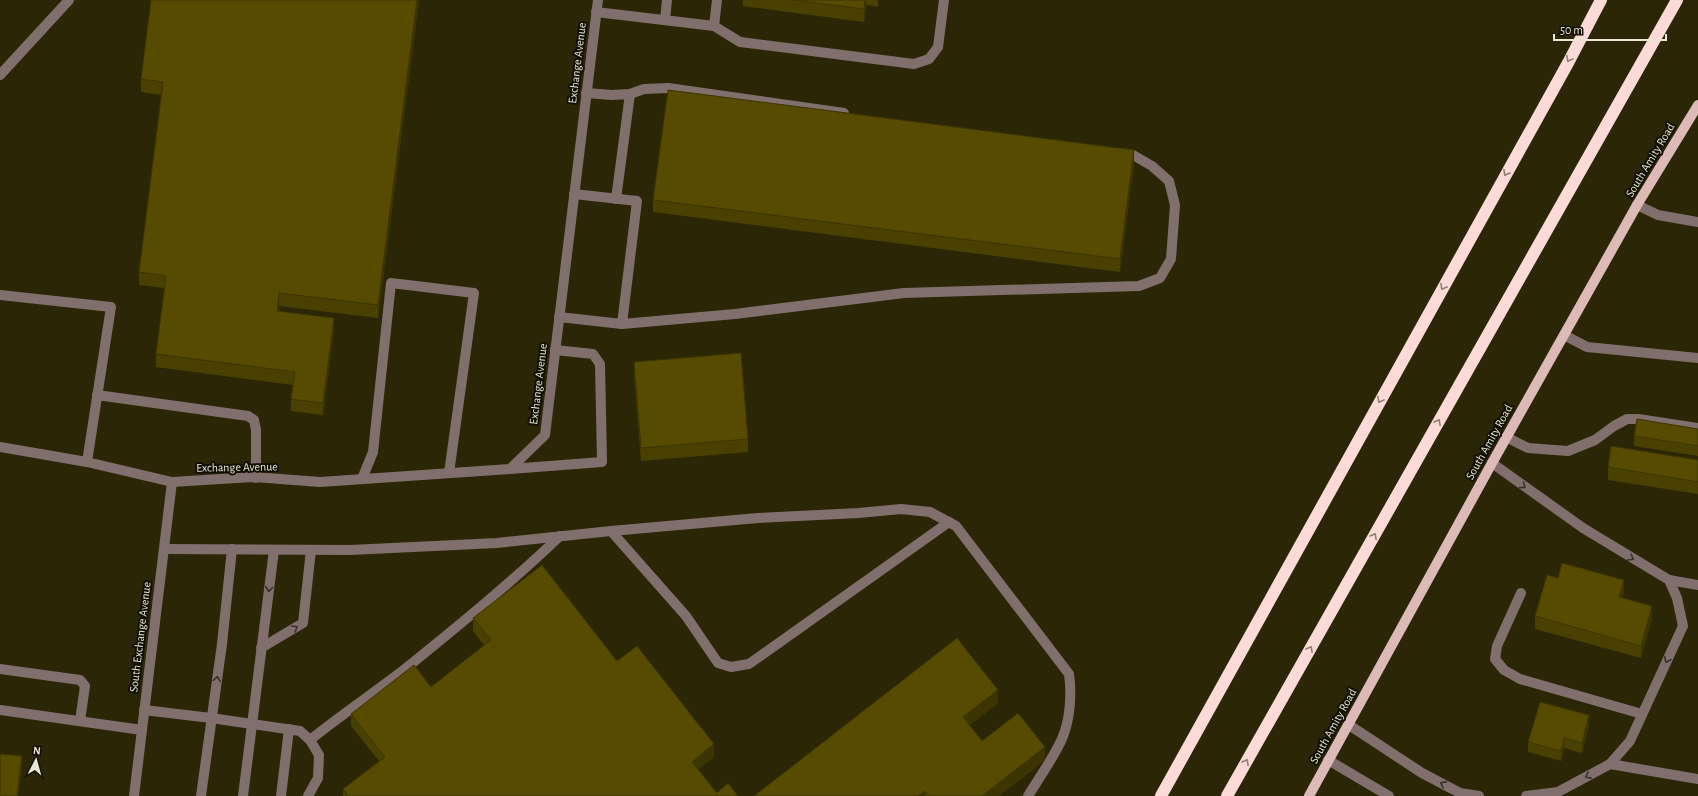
<svg xmlns="http://www.w3.org/2000/svg" width="1698" height="796" viewBox="0 0 1698 796" font-family="'Alegreya Sans',sans-serif">
  <rect width="100%" height="100%" fill="#2b2606"/>
  <g fill="none" stroke-linecap="round" stroke-linejoin="round">
    <g stroke="#816f6e" stroke-width="10">
      <path d="M596 12 714 26 740 42 914 64 929 59 938 47 944 0"/>
      <path d="M665 20 667 0"/>
      <path d="M714 26 717 0"/>
      <path d="M0 75 69 0"/>
      <path d="M586 93 612 95 630 94 644 89 668 88 844 113"/>
      <path d="M574 194 637 201 622 324"/>
      <path d="M616 199 630 94"/>
      <path d="M1637 205 1658 215 1698 222"/>
      <path d="M0 295 111 307 87 462 172 482 253 477 320 482 510 469 545 435 598 0"/>
      <path d="M559 317 622 324 735 314 904 293 1139 286 1160 278 1171 259 1175 205 1169 181 1152 166 1133 155 1121 153"/>
      <path d="M1564 335 1587 347 1698 358"/>
      <path d="M97 395 248 416 254 420 256 430V478"/>
      <path d="M1506 437 1528 448 1568 451 1595 440 1614 426 1627 419H1638L1698 428"/>
      <path d="M0 447 87 462"/>
      <path d="M1492 463 1583 528 1669 580 1677 598 1683 626 1630 741 1610 764 1558 792 1526 796"/>
      <path d="M510 469 602 462 600 364 593 354 555 350"/>
      <path d="M362 479 373 452 391 283 474 293 449 473"/>
      <path d="M611 531 686 616 718 663 731 667 749 664 949 522"/>
      <path d="M164 549 350 550 497 543 611 531 758 518 859 513 901 509 930 512 956 526 1069 674C1072 695 1070 722 1061 741 1052 760 1039 778 1028 796"/>
      <path d="M1669 580 1698 585"/>
      <path d="M1521 593 1497 646 1495 659 1504 670 1520 679 1642 714"/>
      <path d="M261 648 303 623 311 550"/>
      <path d="M0 669 80 680 85 686 80 721"/>
      <path d="M0 710 142 730"/>
      <path d="M144 710 211 718 300 731 310 740 319 755 318 778 308 796"/>
      <path d="M1349 725 1422 773 1460 793 1479 796"/>
      <path d="M310 740C341 715 374 693 405 669 458 626 511 583 560 536"/>
      <path d="M1328 760 1389 796"/>
      <path d="M1610 764 1698 779"/>
      <path d="M134 796 172 482"/>
      <path d="M201 796 222 644 232 549"/>
      <path d="M243 796 274 550"/>
      <path d="M281 796 289 729"/>
    </g>
    <path stroke="#ddbab7" stroke-width="10" d="M1309 796 1492 463 1637 205 1698 105"/>
    <g stroke="#fcdad7" stroke-width="12">
      <path d="M1161 796 1568 63 1601 0"/>
      <path d="M1227 796 1677 0"/>
    </g>
  </g>
  <g fill="#4a4001">
    <path d="M419 0 378 318 279 306V311L334 330 323 415 291 411V399L293 385 156 367V354L165 288 139 285V272L162 95 141 92V79Z"/>
    <path d="M743 0H878V7L866 5 864 22 743 6Z"/>
    <path d="M1134 163 1120 272 653 212V200Z"/>
    <path d="M634 362 748 439V452L641 461 634 374Z"/>
    <path d="M1698 429V456L1634 446V436Z"/>
    <path d="M1698 460V494L1608 480V467Z"/>
    <path d="M1558 578 1624 593 1622 598 1652 619 1641 658 1535 629V616Z"/>
    <path d="M473 618 617 661 714 757 698 769 717 793 738 796H343V789L379 761 351 726V714L431 687 484 645 473 631Z"/>
    <path d="M998 703 969 725 982 741 1045 760 999 796H754Z"/>
    <path d="M1589 725 1582 753 1564 748 1561 761 1528 752V742Z"/>
  </g>
  <g fill="#3c3401">
    <path d="M417 0H419L378 318V305Z"/>
    <path d="M865 0H866V5L864 22V9Z"/>
    <path d="M1134 150V163L1120 272V259Z"/>
    <path d="M279 293V306L277 323V311Z"/>
    <path d="M334 318V330L323 415V403Z"/>
    <path d="M1624 580V593L1619 610V597Z"/>
    <path d="M1652 606V619L1641 658V646Z"/>
    <path d="M998 690V703L963 730V717Z"/>
    <path d="M1589 715V725L1582 753V743Z"/>
    <path d="M1564 738V748L1561 761V751Z"/>
    <path d="M714 744V757L692 774V762Z"/>
    <path d="M1045 747V760L999 796H982Z"/>
    <path d="M22 756V769L18 796H17Z"/>
    <path d="M925 791V796H918Z"/>
  </g>
  <g fill="#564b01" stroke="#3c3401">
    <path d="M151 0H417L378 305 279 293 277 311 334 318 323 403 291 399 295 372 156 354 166 276 139 272 163 82 141 79Z"/>
    <path d="M793 0H865L864 9Z"/>
    <path d="M668 90 1134 150 1120 259 653 200Z"/>
    <path d="M741 353 748 439 641 448 634 362Z"/>
    <path d="M1637 419 1698 429V446L1634 436Z"/>
    <path d="M1611 446 1698 460V482L1608 467Z"/>
    <path d="M1562 563 1624 580 1619 597 1652 606 1641 646 1535 616 1547 575 1558 578Z"/>
    <path d="M542 565 617 661 637 646 714 744 692 762 717 793 728 783 738 796H348L343 789 385 757 351 714 414 665 431 687 491 640 473 618Z"/>
    <path d="M957 638 998 690 963 717 982 741 1018 713 1045 747 982 796H930L925 791 918 796H754Z"/>
    <path d="M1540 702 1589 715 1582 743 1564 738 1561 751 1528 742Z"/>
    <path d="M0 754 22 756 17 796H0Z"/>
  </g>
  <defs><path id="oneway-chevron" d="M-2-3.5L2.5 0L-2 3.5" fill="none" stroke-width="1.6" stroke-linecap="round" stroke-linejoin="round"/></defs>
  <g stroke="#927f78">
    <use href="#oneway-chevron" transform="translate(1569 59) rotate(118)"/>
    <use href="#oneway-chevron" transform="translate(1506 173) rotate(119)"/>
    <use href="#oneway-chevron" transform="translate(1443 287) rotate(119)"/>
    <use href="#oneway-chevron" transform="translate(1380 400) rotate(119)"/>
    <use href="#oneway-chevron" transform="translate(1438 422) rotate(-61)"/>
    <use href="#oneway-chevron" transform="translate(1374 536) rotate(-61)"/>
    <use href="#oneway-chevron" transform="translate(1310 649) rotate(-61)"/>
    <use href="#oneway-chevron" transform="translate(1246 762) rotate(-61)"/>
  </g>
  <g stroke="#383129">
    <use href="#oneway-chevron" transform="translate(1523 486) rotate(36)"/>
    <use href="#oneway-chevron" transform="translate(1631 558) rotate(31)"/>
    <use href="#oneway-chevron" transform="translate(269 589) rotate(97)"/>
    <use href="#oneway-chevron" transform="translate(295 628) rotate(-31)"/>
    <use href="#oneway-chevron" transform="translate(1667 660) rotate(115)"/>
    <use href="#oneway-chevron" transform="translate(217 679) rotate(-82)"/>
    <use href="#oneway-chevron" transform="translate(1588 776) rotate(152)"/>
    <use href="#oneway-chevron" transform="translate(1443 784) rotate(-152)"/>
  </g>
  <g text-anchor="middle" stroke-width="4" stroke-linejoin="round" paint-order="stroke">
    <g font-size="12" fill="#e9e6d4" stroke="#110f04">
      <text transform="translate(577 63) rotate(-83)" y="4">Exchange Avenue</text>
      <text transform="translate(1650 160) rotate(-59)" y="4">South Amity Road</text>
      <text transform="translate(538 384) rotate(-83)" y="4">Exchange Avenue</text>
      <text transform="translate(1489 442) rotate(-61)" y="4">South Amity Road</text>
      <text transform="translate(237 467) rotate(-1)" y="4">Exchange Avenue</text>
      <text transform="translate(140 637) rotate(-83)" y="4">South Exchange Avenue</text>
      <text transform="translate(1333 726) rotate(-61)" y="4">South Amity Road</text>
    </g>
  </g>
  <g transform="translate(36 760) rotate(6)" stroke="#110f04" stroke-width="3" paint-order="stroke">
  <path d="M0-3L7 15L0 10L-7 15Z" fill="#e9e6d4"/>
  <text y="-6" font-size="11" font-weight="bold" text-anchor="middle" fill="#e9e6d4">N</text>
  </g>
  <path d="M1554 34v6h112v-6" fill="none" stroke="#e9e6d4" stroke-width="2"/>
  <text x="1560" y="34" font-size="12" fill="#e9e6d4" stroke="#110f04" stroke-width="3" paint-order="stroke">50 m</text>
</svg>
